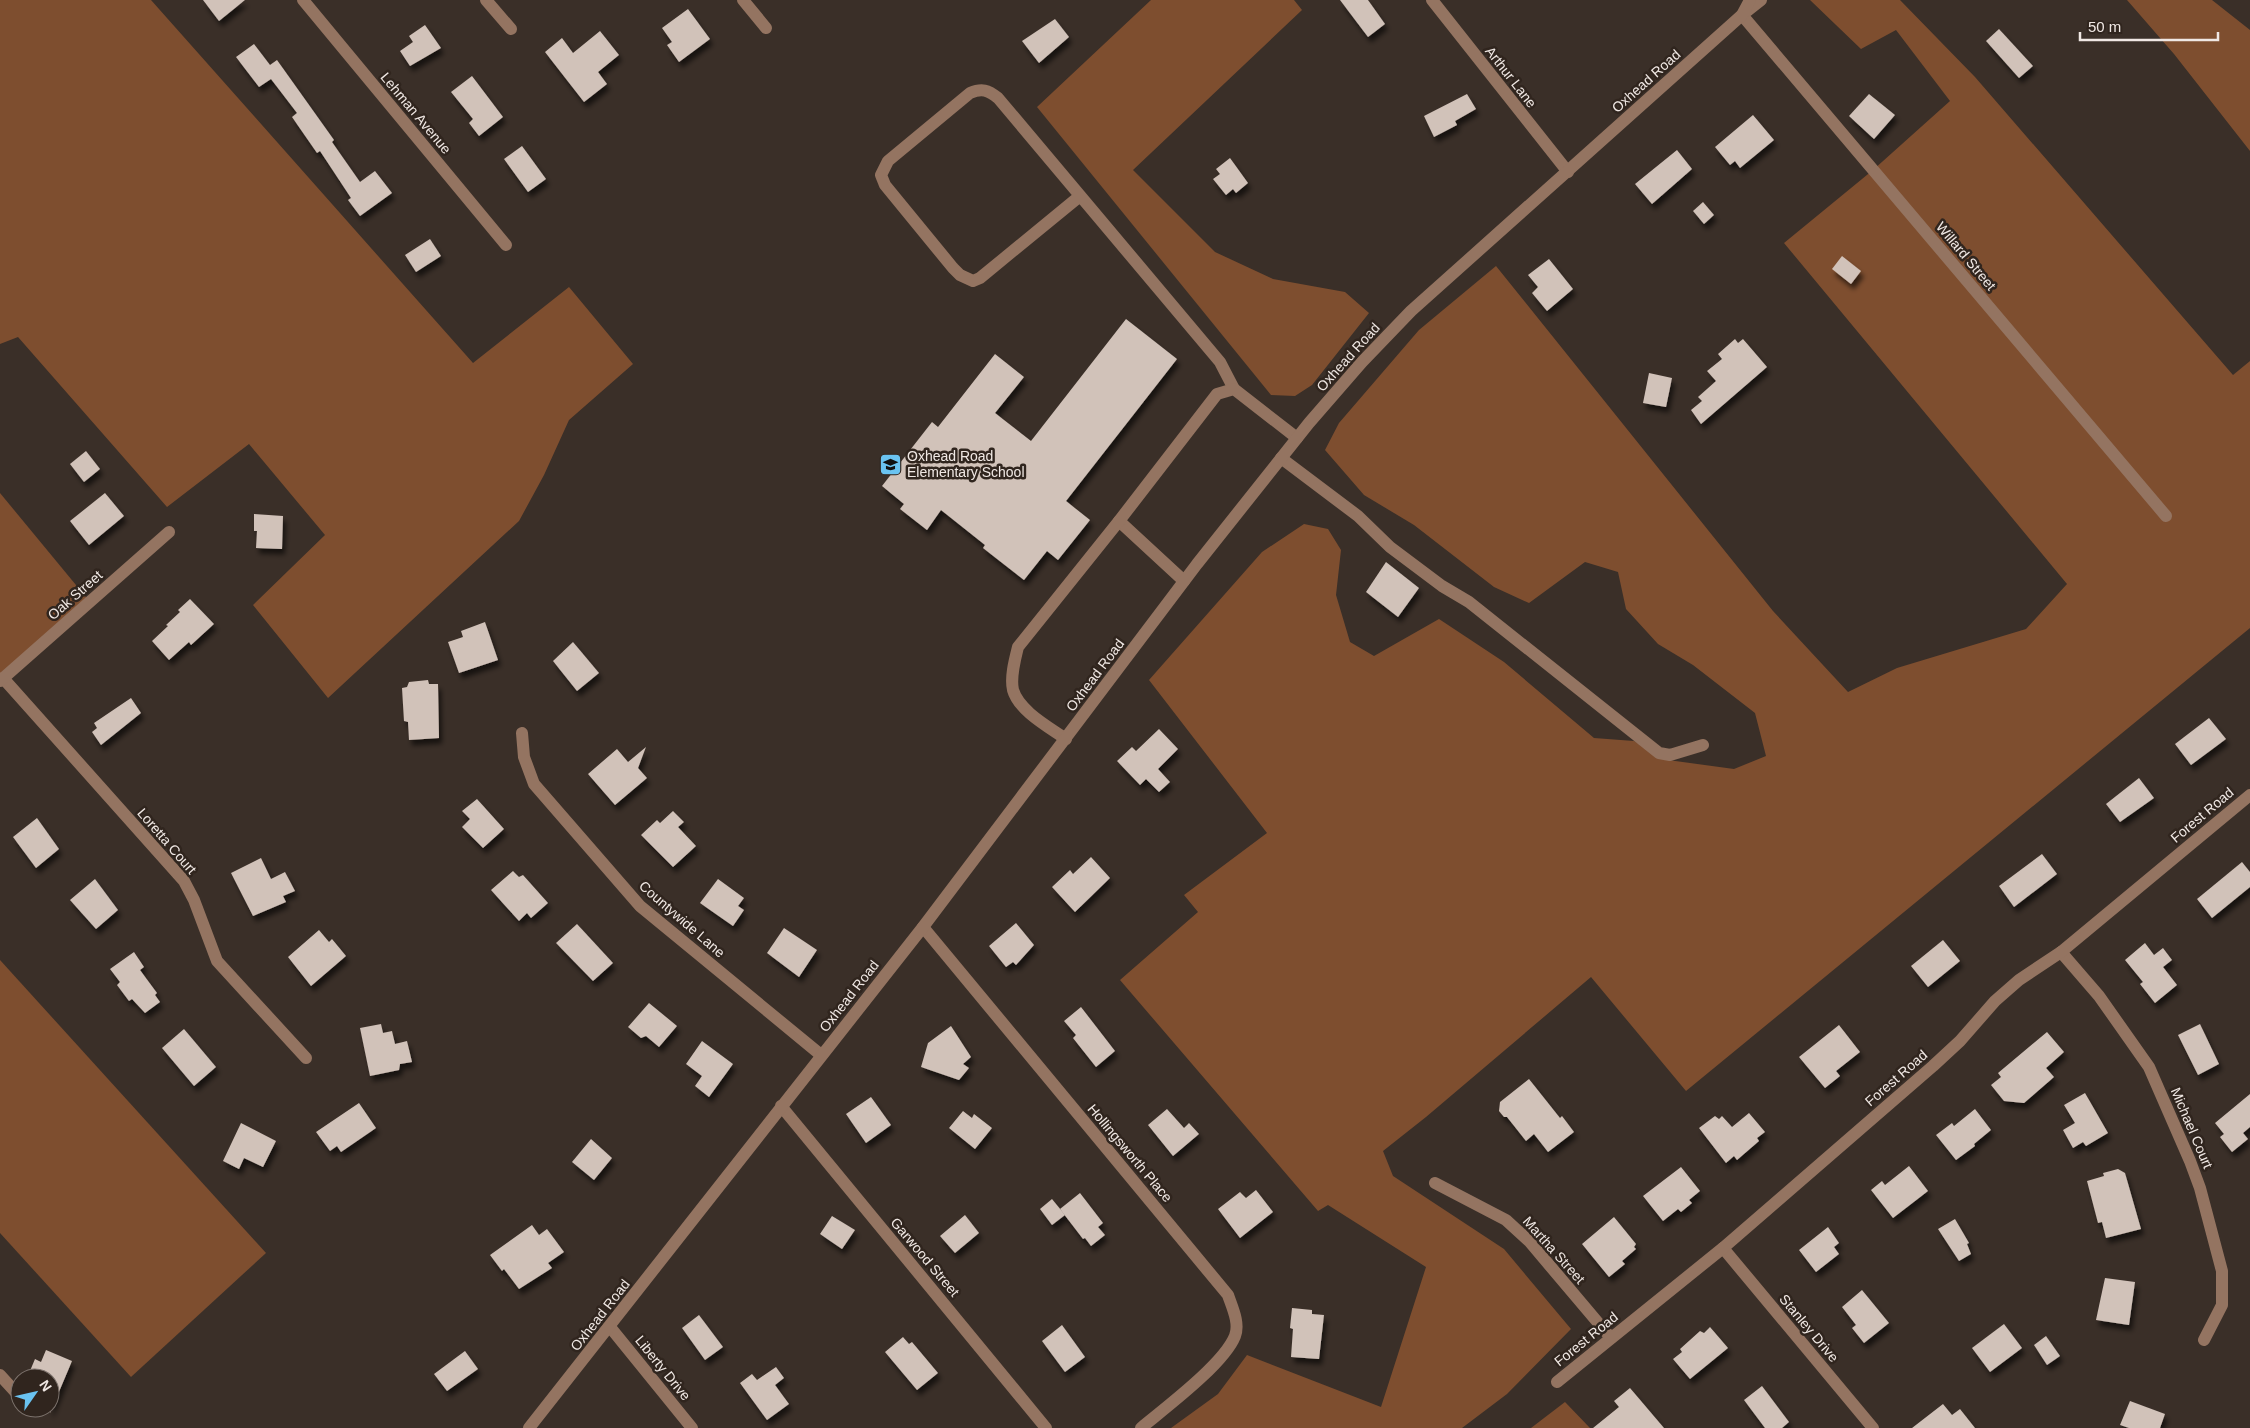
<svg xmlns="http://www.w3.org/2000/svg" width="2250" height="1428" viewBox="0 0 2250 1428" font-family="Arial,sans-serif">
  <defs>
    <filter id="shadow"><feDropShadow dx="3" dy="5.5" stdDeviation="2.5" flood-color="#0009"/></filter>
  </defs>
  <rect width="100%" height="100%" fill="#3a2f28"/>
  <g fill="#7e4e2f">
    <path d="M0 0H151L473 363 569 287 633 364 569 420 544 475 519 521 328 698 253 605 325 535 249 444 167 507 18 337 0 344Z"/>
    <path d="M1151 0H1294L1302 10 1133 170 1215 252 1273 279 1345 292 1369 313 1312 385 1295 396 1271 395 1037 107Z"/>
    <path d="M1810 0H1900L1975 77 2233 375 2250 361V628L1686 1091 1591 977 1426 1117 1383 1151 1393 1176 1504 1249 1571 1329 1507 1394 1462 1428H1171L1218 1394 1247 1355 1381 1407 1426 1267 1328 1205 1318 1211 1120 980 1198 912 1184 895 1267 833 1149 680 1262 552 1304 524 1328 529 1341 550 1336 595 1350 642 1374 656 1439 619 1504 662 1594 738 1634 741 1668 760 1734 769 1766 756 1755 713 1693 665 1658 644 1626 609 1618 572 1585 562 1529 603 1494 587 1414 525 1364 495 1325 450 1339 423 1419 330 1496 266 1773 611 1848 692 1897 668 2026 629 2067 584 1784 243 1873 170 1950 101 1896 30 1861 49Z"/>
    <path d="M2127 0H2212L2250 30V151L2174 54Z"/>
    <path d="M0 493 90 602 0 681Z"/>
    <path d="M0 960 266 1253 131 1377 0 1233Z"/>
    <path d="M1565 1402 1590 1428H1531Z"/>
  </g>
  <g fill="#d1c2b9" filter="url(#shadow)">
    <path d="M203 0H245L219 21Z"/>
    <path d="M1340 0H1368L1385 24 1368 37Z"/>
    <path d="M688 9 710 39 679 62 667 45 672 42 662 28Z"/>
    <path d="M1055 19 1069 37 1039 63 1022 41Z"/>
    <path d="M425 25 441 48 410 66 400 51 413 42 409 36Z"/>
    <path d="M1999 29 2033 66 2019 78 1986 41Z"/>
    <path d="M600 31 619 55 598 72 607 84 584 102 545 52 562 38 573 53Z"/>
    <path d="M254 44 270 65 277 60 334 140 332 142 360 182 375 171 392 193 360 216 348 200 351 198 320 151 317 153 292 117 297 113 271 79 259 87 236 57Z"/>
    <path d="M472 76 503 117 479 136 469 123 473 119 451 92Z"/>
    <path d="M1467 94 1476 109 1455 121 1457 125 1434 137 1424 116Z"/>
    <path d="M1869 94 1895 115 1874 139 1849 116Z"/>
    <path d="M1753 115 1774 140 1740 168 1735 161 1730 165 1715 147Z"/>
    <path d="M522 146 546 179 528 192 504 159Z"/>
    <path d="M1677 150 1692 169 1652 204 1635 184Z"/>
    <path d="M1230 158 1248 183 1236 193 1233 189 1226 195 1213 179 1220 174 1216 169Z"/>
    <path d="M1703 202 1714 215 1704 224 1693 211Z"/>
    <path d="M430 239 441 256 416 272 405 255Z"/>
    <path d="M1842 256 1861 271 1851 284 1832 269Z"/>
    <path d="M1549 259 1573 289 1547 311 1532 293 1538 287 1528 275Z"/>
    <path d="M1126 319 1177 359 1066 501 1090 520 1058 560 1047 551 1024 580 983 548 985 545 941 510 927 530 900 509 904 504 882 486 932 422 938 427 995 354 1024 377 995 413 1031 441Z"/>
    <path d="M1735 339 1738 343 1743 339 1767 367 1701 424 1691 410 1702 401 1698 397 1716 381 1707 371 1722 359 1718 354Z"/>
    <path d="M1649 373 1672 378 1666 407 1643 403Z"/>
    <path d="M86 451 100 469 84 482 70 464Z"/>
    <path d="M105 493 124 516 89 545 70 521Z"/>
    <path d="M254 514 283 516 282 549 256 548 257 531H254Z"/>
    <path d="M1386 562 1419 588 1398 617 1366 592Z"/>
    <path d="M190 599 214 624 191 645 189 642 169 660 152 641 168 626 166 625 180 612 178 610Z"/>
    <path d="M485 622 498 660 459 673 448 642 463 637 461 631Z"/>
    <path d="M573 642 599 673 577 691 553 661Z"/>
    <path d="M428 680 429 684H438L439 738 409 740 408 722 404 721 402 688 407 687 409 682Z"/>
    <path d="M131 698 141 713 101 745 92 732 97 728 94 723Z"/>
    <path d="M2209 718 2226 739 2191 765 2175 744Z"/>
    <path d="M1159 729 1178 749 1158 769 1170 782 1159 792 1146 779 1140 785 1117 761 1132 747 1136 751Z"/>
    <path d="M646 747 638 768 647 778 615 805 588 774 617 749 628 762Z"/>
    <path d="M2139 778 2154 798 2120 822 2106 804Z"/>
    <path d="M477 799 504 829 483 848 462 827 470 819 462 811Z"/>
    <path d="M673 811 684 822 678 827 696 846 673 867 641 835 657 820 660 823Z"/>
    <path d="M37 818 59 849 36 868 13 837Z"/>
    <path d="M2042 854 2057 874 2014 907 1999 886Z"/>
    <path d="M1091 857 1110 878 1075 912 1052 887 1070 870 1073 874Z"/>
    <path d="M261 858 271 879 285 872 295 891 283 896 286 902 253 916 231 873Z"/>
    <path d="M2242 862 2250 872V887L2212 918 2197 899Z"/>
    <path d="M513 871 519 877 523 875 548 903 531 918 527 913 519 921 491 890Z"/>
    <path d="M95 879 118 910 96 929 70 900Z"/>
    <path d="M718 879 744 898 738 906 744 910 733 926 700 903Z"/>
    <path d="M1016 923 1034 945 1016 965 1013 962 1006 967 989 946Z"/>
    <path d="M577 924 613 963 593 981 556 943Z"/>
    <path d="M784 928 817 950 799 977 767 953Z"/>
    <path d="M319 930 329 942 332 939 346 956 311 986 288 957Z"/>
    <path d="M1943 940 1960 961 1928 987 1911 966Z"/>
    <path d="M2145 943 2154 955 2163 948 2172 960 2163 967 2177 985 2155 1003 2140 984 2143 982 2125 960Z"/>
    <path d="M134 952 144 967 140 970 157 993 155 995 160 1002 145 1013 132 999 129 1001 117 985 120 982 110 969Z"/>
    <path d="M649 1003 677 1026 659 1047 646 1036 641 1038 628 1027Z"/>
    <path d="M1081 1007 1115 1051 1096 1067 1073 1038 1076 1035 1064 1021Z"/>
    <path d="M381 1024 383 1033 392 1031 395 1044 407 1041 412 1062 400 1064 399 1070 370 1076 360 1028Z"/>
    <path d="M2200 1024 2219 1064 2198 1075 2178 1035Z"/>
    <path d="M1839 1025 1860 1052 1836 1071 1840 1076 1825 1088 1799 1057Z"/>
    <path d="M951 1026 971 1057 963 1064 969 1068 959 1080 921 1067 928 1043Z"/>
    <path d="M184 1029 216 1067 194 1086 162 1048Z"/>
    <path d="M2047 1032 2064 1052 2046 1068 2054 1077 2024 1103 2004 1101 1991 1085 2001 1077 1998 1073Z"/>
    <path d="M702 1041 733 1064 709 1097 695 1086 702 1076 686 1064Z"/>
    <path d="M1529 1079 1560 1118 1562 1116 1574 1132 1548 1152 1534 1134 1526 1141 1507 1117H1504L1499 1111 1500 1102Z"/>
    <path d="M2085 1093 2108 1133 2086 1146 2083 1142 2073 1148 2063 1130 2075 1123 2064 1105Z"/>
    <path d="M2250 1094V1127L2243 1133 2248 1139 2232 1152 2220 1137 2224 1134 2215 1123Z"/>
    <path d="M871 1097 891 1125 866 1143 846 1114Z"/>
    <path d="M359 1103 376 1128 341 1152 337 1146 330 1151 316 1132Z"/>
    <path d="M1167 1109 1184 1128 1189 1123 1199 1134 1173 1156 1148 1125Z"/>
    <path d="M1975 1109 1991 1130 1974 1144 1975 1146 1956 1160 1936 1135 1952 1123 1954 1126Z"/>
    <path d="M963 1111 972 1118 974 1114 992 1128 975 1149 949 1128Z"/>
    <path d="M1749 1113 1765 1132 1757 1138 1759 1141 1737 1160 1734 1156 1726 1163 1699 1128 1715 1116 1719 1119 1722 1116 1732 1127Z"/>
    <path d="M241 1123 276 1141 263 1167 244 1158 239 1169 223 1161Z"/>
    <path d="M591 1139 612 1158 594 1180 572 1162Z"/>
    <path d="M1909 1166 1928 1191 1893 1218 1871 1190 1882 1181 1885 1185Z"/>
    <path d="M1681 1167 1700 1191 1689 1200 1692 1203 1681 1212 1678 1209 1663 1221 1643 1196Z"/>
    <path d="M2118 1169 2125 1173 2141 1229 2106 1238 2102 1222 2098 1223 2087 1181 2104 1176 2103 1173Z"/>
    <path d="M1256 1190 1273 1212 1240 1238 1218 1209 1240 1192 1246 1198Z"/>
    <path d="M1080 1193 1103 1223 1098 1227 1105 1235 1091 1246 1085 1238 1083 1239 1060 1209Z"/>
    <path d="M1052 1199 1065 1215 1052 1225 1040 1209Z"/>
    <path d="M965 1215 979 1233 955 1253 940 1236Z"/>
    <path d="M832 1216 855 1230 842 1249 820 1234Z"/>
    <path d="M1614 1217 1636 1244 1634 1247 1636 1249 1622 1261 1625 1264 1609 1277 1582 1244Z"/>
    <path d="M1955 1219 1969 1243 1967 1244 1971 1254 1959 1261 1938 1229Z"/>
    <path d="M532 1225 539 1235 547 1229 564 1252 548 1263 552 1268 519 1289 504 1269 502 1271 490 1255Z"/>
    <path d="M1828 1227 1839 1243 1834 1247 1839 1254 1816 1272 1799 1250Z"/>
    <path d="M2105 1278 2135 1282 2129 1325 2096 1320Z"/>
    <path d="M1862 1290 1889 1323 1864 1343 1852 1328 1856 1325 1842 1307Z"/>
    <path d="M1292 1308 1312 1310V1314L1324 1315 1319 1359 1291 1357 1293 1329 1290 1328Z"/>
    <path d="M699 1315 723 1347 705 1360 682 1328Z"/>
    <path d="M2004 1324 2022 1348 1990 1372 1972 1348Z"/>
    <path d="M1062 1325 1085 1357 1065 1372 1042 1341Z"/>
    <path d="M1710 1327 1728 1348 1690 1379 1673 1359 1682 1352 1680 1349 1700 1331 1704 1333Z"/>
    <path d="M2046 1336 2060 1356 2047 1365 2034 1345Z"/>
    <path d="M903 1337 909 1344 912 1342 938 1373 917 1390 885 1352Z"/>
    <path d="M46 1350 72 1361 50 1413V1378H27L35 1359 41 1362Z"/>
    <path d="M465 1351 478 1369 447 1391 434 1374Z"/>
    <path d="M776 1367 784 1378 775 1385 789 1404 767 1420 740 1383 752 1374 757 1380Z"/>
    <path d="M1762 1386 1789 1422 1782 1428H1765L1744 1400Z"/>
    <path d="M1630 1388 1664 1428H1593L1619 1407 1614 1401Z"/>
    <path d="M2130 1401 2165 1414 2160 1428H2129L2120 1425Z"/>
    <path d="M1943 1404 1952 1415 1960 1409 1975 1428H1912Z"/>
  </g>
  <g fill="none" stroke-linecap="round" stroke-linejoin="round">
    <g stroke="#947461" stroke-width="12">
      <path d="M303 0 506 245"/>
      <path d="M486 0 511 29"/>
      <path d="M743 0 766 28"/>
      <path d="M1432 0 1568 172"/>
      <path d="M1761 0 1742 15 2166 516"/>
      <path d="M1080 196 980 278 973 281 960 275 953 268 885 185 881 175 888 161 970 93C982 88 988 90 998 98L1220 362 1234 389"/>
      <path d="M1281 458 1358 516 1390 547 1442 586 1469 602 1659 753 1670 755 1703 745"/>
      <path d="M1119 521 1184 581"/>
      <path d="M3 678 184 881 194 900 217 961 306 1058"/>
      <path d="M0 681 169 532"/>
      <path d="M522 733 524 757 534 784 640 906 821 1055"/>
      <path d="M1066 739C1049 727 1019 711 1013 690 1010 677 1015 659 1018 647L1119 521 1217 394 1234 389 1297 438"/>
      <path d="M923 927 1228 1295C1232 1307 1240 1323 1235 1336 1224 1364 1165 1408 1141 1428"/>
      <path d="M2061 952 2099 996 2149 1067 2190 1161 2200 1188 2222 1271V1305L2204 1340"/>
      <path d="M781 1106 1046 1428"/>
      <path d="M1435 1183 1506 1220 1529 1241 1611 1338"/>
      <path d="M1723 1248 1873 1428"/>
      <path d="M610 1327 692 1428"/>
      <path d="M0 1375 20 1397"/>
      <path d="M1557 1382 1723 1248 1933 1066 1960 1041 1995 1001 2019 980 2061 952 2250 795"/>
      <path d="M529 1428 923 927 1197 564 1309 423 1362 362 1411 311 1742 15 1750 0"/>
    </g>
  </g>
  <defs>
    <symbol id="school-square" viewBox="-11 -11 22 22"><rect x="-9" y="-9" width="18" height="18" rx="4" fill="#6ac3f1" stroke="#30251e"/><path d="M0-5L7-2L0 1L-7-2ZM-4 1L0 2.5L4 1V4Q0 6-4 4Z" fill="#111"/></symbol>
  </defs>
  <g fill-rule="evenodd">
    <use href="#school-square" x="878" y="452" width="25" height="25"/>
  </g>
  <g text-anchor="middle" stroke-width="5" stroke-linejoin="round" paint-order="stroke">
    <g font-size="14" fill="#f0e8e4" stroke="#30251e">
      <text transform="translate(1511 77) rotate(52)" y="5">Arthur Lane</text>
      <text transform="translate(1646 81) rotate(-42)" y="5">Oxhead Road</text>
      <text transform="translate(416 113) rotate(50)" y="5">Lehman Avenue</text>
      <text transform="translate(1966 256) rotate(50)" y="5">Willard Street</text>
      <text transform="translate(1348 357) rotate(-48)" y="5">Oxhead Road</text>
      <text transform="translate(75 595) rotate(-41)" y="5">Oak Street</text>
      <text transform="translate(1095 675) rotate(-53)" y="5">Oxhead Road</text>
      <text transform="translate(2202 815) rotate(-40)" y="5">Forest Road</text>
      <text transform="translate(167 841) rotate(49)" y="5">Loretta Court</text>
      <text transform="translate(682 919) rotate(41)" y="5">Countywide Lane</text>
      <text transform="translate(849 996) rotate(-52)" y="5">Oxhead Road</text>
      <text transform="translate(1896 1078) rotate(-41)" y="5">Forest Road</text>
      <text transform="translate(2192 1128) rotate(67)" y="5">Michael Court</text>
      <text transform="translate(1130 1153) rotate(50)" y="5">Hollingsworth Place</text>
      <text transform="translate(1554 1250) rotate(48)" y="5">Martha Street</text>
      <text transform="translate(925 1257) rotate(50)" y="5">Garwood Street</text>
      <text transform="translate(600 1315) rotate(-52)" y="5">Oxhead Road</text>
      <text transform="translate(1809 1328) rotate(50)" y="5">Stanley Drive</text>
      <text transform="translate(1586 1339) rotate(-39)" y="5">Forest Road</text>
      <text transform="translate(663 1368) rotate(51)" y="5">Liberty Drive</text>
    </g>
    <g font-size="14" fill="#f0e8e4" stroke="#30251e" text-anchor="start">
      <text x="907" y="461">Oxhead Road<tspan x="907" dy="16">Elementary School</tspan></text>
    </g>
  </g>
  <g transform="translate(35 1393) rotate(56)"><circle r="24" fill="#30251e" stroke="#7d736d"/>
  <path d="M0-4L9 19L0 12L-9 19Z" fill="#6ac3f1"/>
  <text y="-8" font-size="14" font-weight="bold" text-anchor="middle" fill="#f0e8e4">N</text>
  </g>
  <path d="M2080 32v8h138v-8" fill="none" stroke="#f0e8e4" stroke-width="2.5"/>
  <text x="2088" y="32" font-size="15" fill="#f0e8e4" stroke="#30251e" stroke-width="4" paint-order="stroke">50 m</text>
</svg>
